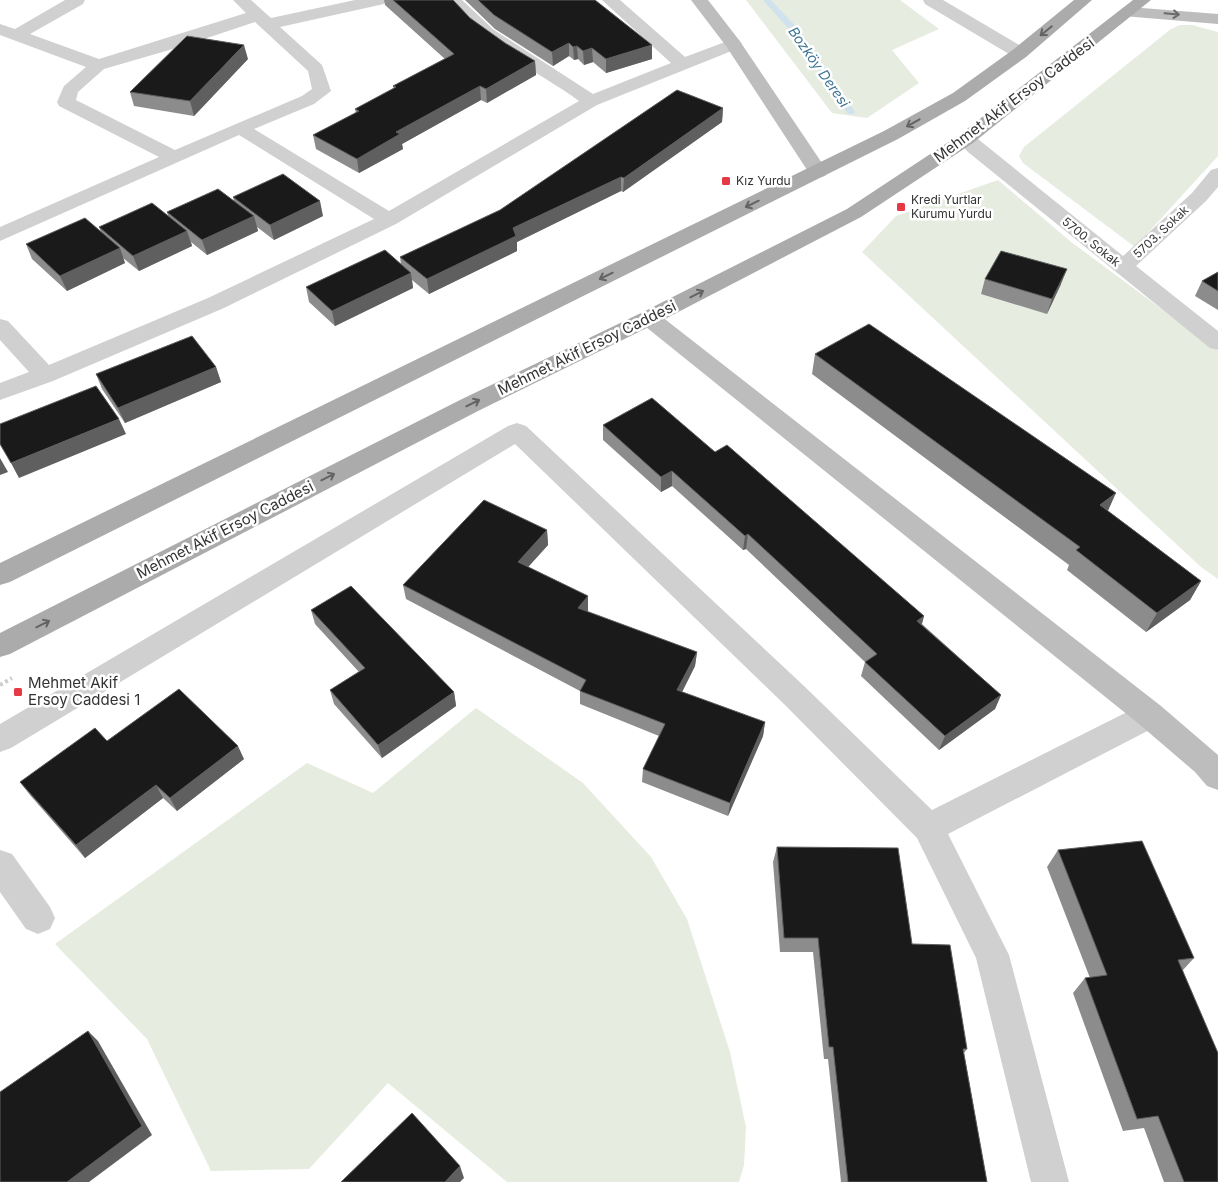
<svg xmlns="http://www.w3.org/2000/svg" width="1218" height="1182" viewBox="0 0 1218 1182" font-family="Inter,sans-serif">
  <rect width="100%" height="100%" fill="#fff"/>
  <g fill="#e6ecdf">
    <path d="M746 0H900L939 29 892 50 919 83 867 118 832 113Z"/>
    <path d="M1180 25H1192L1218 32V156L1135 247 1023 163 1019 156 1024 147 1171 29Z"/>
    <path d="M998 180 1070 241 1218 351V579L1201 567 862 252 896 216Z"/>
    <path d="M476 708 583 783 651 857 687 919 730 1052 746 1127 744 1165 739 1182H507L388 1083 309 1169 211 1171 147 1039 55 944 307 763 373 793Z"/>
  </g>
  <g fill="none" stroke-linecap="round" stroke-linejoin="round">
    <path fill="#cfe2ee" fill-rule="evenodd" d="M763 0H771L800 31 855 112 854 114H848L794 35Z"/>
    <path stroke="#cdcdcd" stroke-width="4" stroke-dasharray="3 3" stroke-linecap="butt" d="M0 685 12 678"/>
    <g fill="#d0d0d0" fill-rule="evenodd">
      <path d="M65 0H85L83 4 30 34 99 59 246 13 233 0H251L271 18 355 0H386L384 4 280 27 322 65 331 91 314 104 254 129 389 211 579 101C535 68 476 46 445 0H462L494 30 593 94 671 63 602 0H620L685 57 733 39 739 40 742 44 739 48 597 105 396 224 224 308 53 381 0 400V383L29 372 0 340V319L8 321 49 365 208 298 374 219 239 135 0 241V227L159 157 59 106 57 102 64 86 86 67 0 35V24L15 29ZM255 22 308 71 312 89 302 96 175 150 76 100 78 92 104 69 183 46Z"/>
      <path d="M923 0H943L1026 49 1029 53 1026 57 1020 58 1014 57 925 4Z"/>
      <path d="M966 133 973 135 1123 256 1192 193 1211 170 1218 168V187L1206 201 1136 266 1218 331V350L1210 348 968 152 956 139 959 135Z"/>
      <path d="M517 423 526 426 804 686 932 810 1139 706 1150 702 1161 706 1165 715 1161 724 948 834 1009 955 1069 1182H1031L976 958 917 838 784 704 515 444 11 748 0 752V724L508 426Z"/>
      <path d="M0 850 12 854 50 907 55 918 50 929 38 934 26 929 0 892Z"/>
    </g>
    <g fill="#bdbdbd" fill-rule="evenodd">
      <path d="M691 0H708L739 40 828 172 825 176 818 178 811 176 726 46Z"/>
      <path d="M1129 7 1218 14V24L1123 16 1121 12 1123 8Z"/>
      <path d="M649 311 657 313 1161 706 1218 755V790L1207 786 1195 772 1139 724 641 323 638 318 641 313Z"/>
    </g>
    <g fill="#ababab" fill-rule="evenodd">
      <path d="M1074 0H1092L1026 57 965 101 898 139 10 582 0 585V563L884 131 953 93 1014 49Z"/>
      <path d="M1133 0H1151L973 143 861 217 657 323 478 411 10 654 0 657V633L462 399 641 313 847 209 959 135Z"/>
    </g>
  </g>
  <g fill="#8c8c8c">
    <path d="M384 0H453L470 18 505 43 535 61 536 75 487 103 481 100 402 144 403 149 359 173 316 149 313 135 356 113 355 109 394 89 393 86 445 59 385 5Z"/>
    <path d="M465 0H595L652 59 606 73 593 62 584 65 578 59 574 60 569 56 553 66 495 29Z"/>
    <path d="M248 59 194 116 134 106 130 92Z"/>
    <path d="M723 108 722 122 623 192 621 191 517 242V251L429 294 412 280 413 288 335 326 309 302 306 287 401 264 400 257Z"/>
    <path d="M233 197 323 216 274 240 257 227 258 231 207 255 191 242 192 246 139 271 123 258 125 263 67 291 32 259 26 244 101 232 99 227 168 216 167 212 234 201Z"/>
    <path d="M1218 272V310L1195 296 1202 281Z"/>
    <path d="M985 279 1061 284 1047 314 981 294Z"/>
    <path d="M815 354 1108 511 1201 581 1190 600 1146 632 1067 570 1069 565 812 374Z"/>
    <path d="M216 367 221 382 125 423 102 389 96 374Z"/>
    <path d="M603 425 715 452 924 616 922 624 1001 695 995 709 939 750 861 676 865 662 746 549 743 550 672 486 661 492 603 440Z"/>
    <path d="M547 530 548 545 528 567 588 596V611L587 612 697 652 695 666 682 692 765 722 763 736 728 816 642 782 643 769 659 736 580 704V691L406 599 403 585Z"/>
    <path d="M311 610 454 692 456 706 382 758 334 704 330 690 359 672 315 624Z"/>
    <path d="M107 741 244 759 177 811 163 798 85 858 30 795 20 782Z"/>
    <path d="M777 847 912 944 967 1049 964 1053 987 1182H841L828 1059H824L813 952H780L773 862Z"/>
    <path d="M1058 850 1194 958 1183 970 1218 1182H1164L1144 1128 1123 1131 1073 993 1085 978H1090L1047 867Z"/>
  </g>
  <g fill="#5f5f5f">
    <path d="M569 43V56L553 66 552 52Z"/>
    <path d="M244 45 248 59 194 116 190 101Z"/>
    <path d="M652 45V59L606 73V59Z"/>
    <path d="M577 46 578 59 574 60 573 47Z"/>
    <path d="M592 48 593 62 584 65 583 51Z"/>
    <path d="M535 61 536 75 487 103 486 89Z"/>
    <path d="M480 86 481 100 402 144 403 149 359 173 357 159 396 132Z"/>
    <path d="M723 108 722 122 623 192 624 178Z"/>
    <path d="M621 177V191L517 242V251L429 294 427 279 513 228Z"/>
    <path d="M320 201 323 216 274 240 270 225Z"/>
    <path d="M254 216 258 231 207 255 202 240Z"/>
    <path d="M187 231 192 246 139 271 133 256Z"/>
    <path d="M120 248 125 263 67 291 60 276Z"/>
    <path d="M1067 269 1061 284 1047 314 1052 299Z"/>
    <path d="M411 273 413 288 335 326 332 311Z"/>
    <path d="M216 367 221 382 125 423 118 408Z"/>
    <path d="M119 419 126 434 19 478 11 463Z"/>
    <path d="M0 458 8 472 0 475Z"/>
    <path d="M672 471V486L661 492V477Z"/>
    <path d="M1116 493 1107 513 1100 505Z"/>
    <path d="M547 530 548 545 520 576 518 562Z"/>
    <path d="M748 534 746 549 743 550 745 536Z"/>
    <path d="M1201 581 1190 600 1146 632 1157 613Z"/>
    <path d="M588 596V611L578 623V608Z"/>
    <path d="M924 616 920 630 917 621Z"/>
    <path d="M697 652 695 666 676 704 677 690Z"/>
    <path d="M454 692 456 706 382 758 378 745Z"/>
    <path d="M1001 695 995 709 939 750 945 736Z"/>
    <path d="M765 722 763 736 728 816 730 803Z"/>
    <path d="M238 746 244 759 177 811 170 798Z"/>
    <path d="M156 785 163 798 85 858 76 845Z"/>
    <path d="M88 1031 98 1041 152 1135 89 1182H67Z"/>
    <path d="M460 1166 464 1178 460 1182H445Z"/>
  </g>
  <g fill="#1a1a1a" stroke="#5f5f5f">
    <path d="M393 0H453L470 18 505 43 535 61 486 89 480 86 396 132 400 134 357 159 313 135 359 111 355 109 396 87 393 86 454 54Z"/>
    <path d="M478 0H595L652 45 606 59 592 48 583 51 577 46 573 47 569 43 552 52 494 15Z"/>
    <path d="M187 36 244 45 190 101 130 92Z"/>
    <path d="M677 90 723 108 624 178 621 177 513 228 516 236 427 279 400 257 500 210Z"/>
    <path d="M283 174 320 201 270 225 233 197Z"/>
    <path d="M218 189 254 216 202 240 167 212Z"/>
    <path d="M152 203 187 231 133 256 99 227Z"/>
    <path d="M85 218 120 248 60 276 26 244Z"/>
    <path d="M385 250 411 273 332 311 306 287Z"/>
    <path d="M1001 251 1067 269 1052 299 985 279Z"/>
    <path d="M1218 272V291L1202 281Z"/>
    <path d="M869 324 1116 493 1100 505 1201 581 1157 613 1076 550 1080 547 815 354Z"/>
    <path d="M192 336 216 367 118 408 96 374Z"/>
    <path d="M96 386 119 419 11 463 0 444V424Z"/>
    <path d="M652 398 715 452 727 445 924 616 917 621 1001 695 945 736 865 662 877 654 748 534 745 536 672 471 661 477 603 425Z"/>
    <path d="M484 500 547 530 518 562 588 596 578 608 697 652 677 690 765 722 730 803 643 769 665 724 580 691 586 680 403 585Z"/>
    <path d="M351 586 454 692 378 745 330 690 365 668 311 610Z"/>
    <path d="M179 689 238 746 170 798 156 785 76 845 20 782 95 728 107 741Z"/>
    <path d="M1142 841 1194 958 1178 960 1218 1053V1182H1184L1158 1116 1137 1119 1085 978 1107 975 1058 850Z"/>
    <path d="M777 847 898 848 912 944 950 945 967 1049H963L987 1182H848L833 1047H829L818 938H784Z"/>
    <path d="M88 1031 142 1126 67 1182H0V1092Z"/>
    <path d="M412 1113 460 1166 445 1182H341Z"/>
  </g>
  <defs><path id="oneway-shaft" d="M-6 0H5M1.5-3L5.5 0L1.5 3" fill="none" stroke-width="1.6" stroke-linecap="round" stroke-linejoin="round" transform="scale(1.25)"/></defs>
  <use stroke="#6a6a6a" href="#oneway-shaft" transform="translate(1172 14) rotate(5)"/>
  <g stroke="#636363">
    <use href="#oneway-shaft" transform="translate(1046 31) rotate(141)"/>
    <use href="#oneway-shaft" transform="translate(913 123) rotate(151)"/>
    <use href="#oneway-shaft" transform="translate(752 204) rotate(154)"/>
    <use href="#oneway-shaft" transform="translate(606 276) rotate(154)"/>
    <use href="#oneway-shaft" transform="translate(697 294) rotate(-27)"/>
    <use href="#oneway-shaft" transform="translate(473 403) rotate(-26)"/>
    <use href="#oneway-shaft" transform="translate(328 477) rotate(-27)"/>
    <use href="#oneway-shaft" transform="translate(43 624) rotate(-27)"/>
  </g>
  <g fill="#e63946" stroke="#fff" stroke-width="2">
    <rect x="721" y="176" width="10" height="10" rx="2.5"/>
    <rect x="896" y="202" width="10" height="10" rx="2.5"/>
    <rect x="13" y="687" width="10" height="10" rx="2.5"/>
  </g>
  <g text-anchor="middle" stroke-width="5" stroke-linejoin="round" paint-order="stroke">
    <g font-size="12" fill="#333" stroke="#fff" text-anchor="start">
      <text x="736" y="185">Kız Yurdu</text>
      <text x="911" y="204">Kredi Yurtlar<tspan x="911" dy="14">Kurumu Yurdu</tspan></text>
    </g>
    <g font-size="12" fill="#333" stroke="#fff">
      <text transform="translate(1161 232) rotate(-43)" y="4">5703. Sokak</text>
      <text transform="translate(1091 242) rotate(39)" y="4">5700. Sokak</text>
    </g>
    <g font-size="14" font-style="italic" fill="#3f7597" stroke="#fff">
      <text transform="translate(819 67) rotate(55)" y="5">Bozköy Deresi</text>
    </g>
    <g font-size="15" fill="#333" stroke="#fff">
      <text transform="translate(1014 100) rotate(-37)" y="5">Mehmet Akif Ersoy Caddesi</text>
      <text transform="translate(587 348) rotate(-26)" y="5">Mehmet Akif Ersoy Caddesi</text>
      <text transform="translate(225 530) rotate(-27)" y="5">Mehmet Akif Ersoy Caddesi</text>
    </g>
    <g font-size="15" fill="#333" stroke="#fff" text-anchor="start">
      <text x="28" y="688">Mehmet Akif<tspan x="28" dy="17">Ersoy Caddesi 1</tspan></text>
    </g>
  </g>
</svg>
